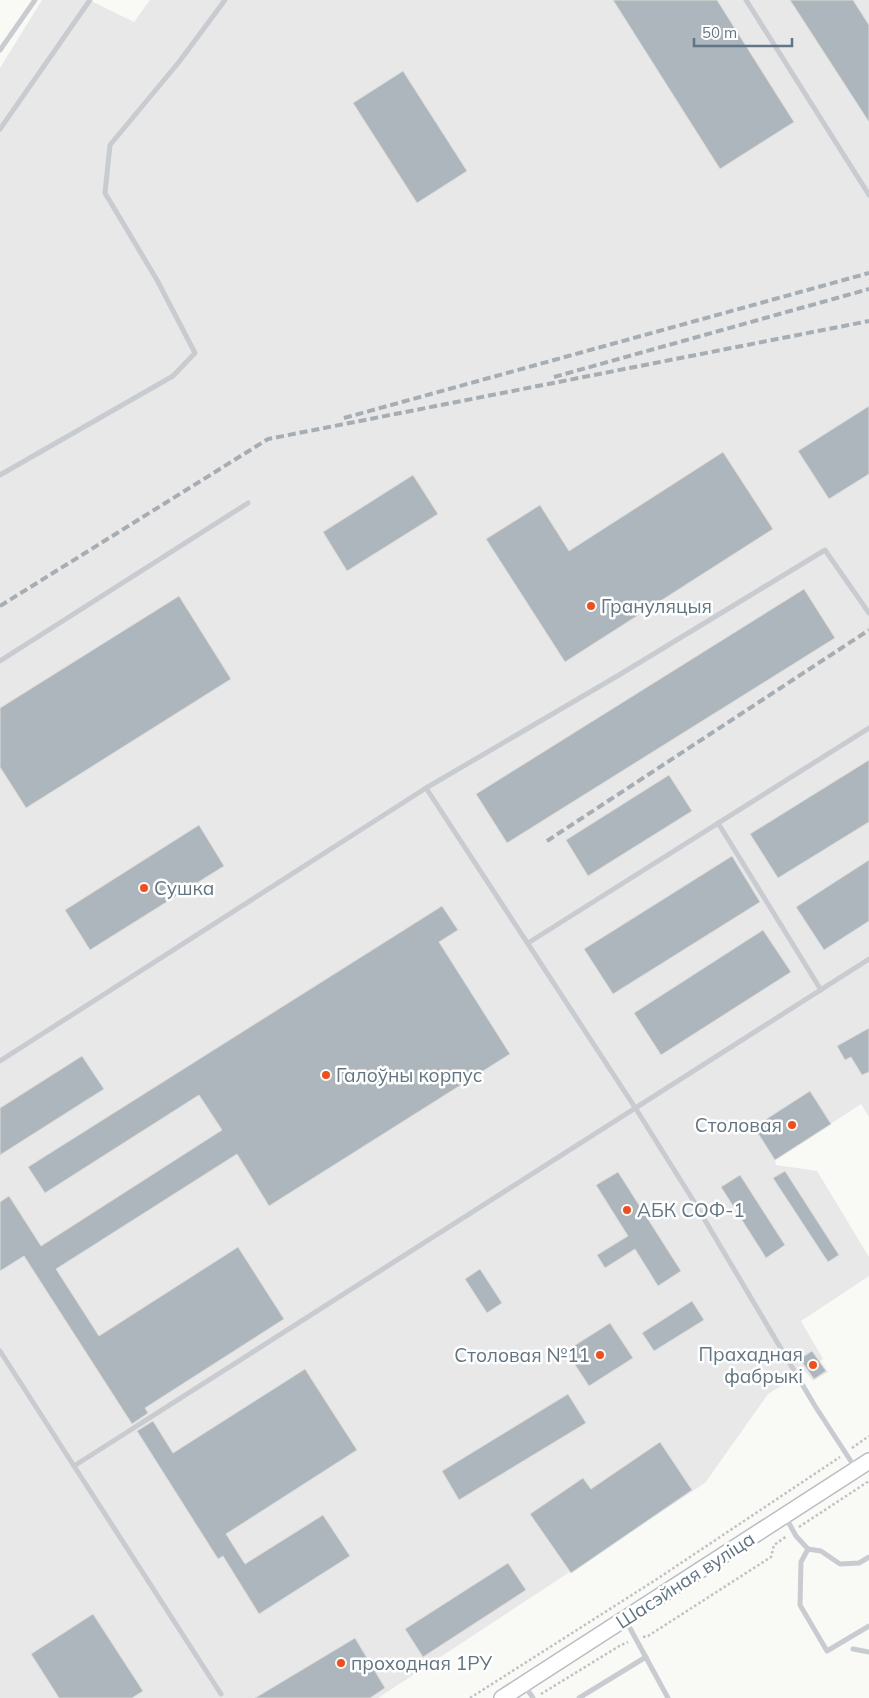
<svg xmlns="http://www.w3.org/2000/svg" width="869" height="1698" viewBox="0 0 869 1698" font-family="Mulish,sans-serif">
  <rect width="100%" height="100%" fill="#f9f9f6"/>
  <path fill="#e7e8e7" d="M42 0H89L134 22 150 0H869V1117L861 1104 775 1160 776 1165 817 1171 869 1257V1276L801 1321 823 1359 820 1361 828 1372 813 1381 805 1371 768 1394 705 1483 378 1698H0V68Z"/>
  <g fill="#acb6bc" stroke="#dbdbd8">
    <path d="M613 0H717L794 122 720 169Z"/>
    <path d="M790 0H853L869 25V122Z"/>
    <path d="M403 71 467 171 417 203 353 103Z"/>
    <path d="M869 406V474L829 499 798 451Z"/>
    <path d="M723 452 773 529 565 662 486 539 540 505 569 551Z"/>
    <path d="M413 475 438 514 347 571 323 532Z"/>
    <path d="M804 589 835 638 507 843 476 794Z"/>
    <path d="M179 596 231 679 26 808 0 767V708Z"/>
    <path d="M869 760V822L778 878 750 834Z"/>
    <path d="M669 775 692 811 588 876 566 840Z"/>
    <path d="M199 825 224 866 90 950 65 910Z"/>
    <path d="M732 856 760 902 613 994 584 949Z"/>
    <path d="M869 860V921L824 950 796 907Z"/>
    <path d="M442 906 458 930 439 942 510 1054 269 1206 237 1154 56 1269 99 1336 238 1247 284 1319 145 1408 148 1413 132 1424 24 1256 0 1271V1202L9 1196 41 1246 222 1130 199 1095 45 1193 28 1167Z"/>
    <path d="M763 930 791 972 661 1055 634 1013Z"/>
    <path d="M869 1028V1072L862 1075 851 1057 845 1060 837 1046Z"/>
    <path d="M82 1056 104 1089 0 1155V1108Z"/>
    <path d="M810 1091 831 1124 775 1160 754 1127Z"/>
    <path d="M785 1171 839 1255 828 1262 773 1178Z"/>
    <path d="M618 1172 681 1271 658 1286 635 1249 605 1268 597 1255 628 1236 596 1185Z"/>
    <path d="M740 1175 785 1245 766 1258 721 1187Z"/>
    <path d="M480 1269 502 1303 487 1313 465 1279Z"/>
    <path d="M692 1301 704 1320 654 1351 642 1333Z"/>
    <path d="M610 1323 633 1358 589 1386 566 1351Z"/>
    <path d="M812 1351 826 1371 814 1379 800 1359Z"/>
    <path d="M305 1369 357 1450 226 1534 245 1564 323 1515 350 1556 259 1614 223 1556 218 1559 137 1431 153 1421 173 1453Z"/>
    <path d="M568 1394 586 1423 459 1500 442 1471Z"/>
    <path d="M660 1442 692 1490 571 1573 530 1514 583 1478 591 1489Z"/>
    <path d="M508 1563 526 1590 423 1657 405 1629Z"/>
    <path d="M93 1614 143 1691 132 1698H59L31 1654Z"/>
    <path d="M355 1638 385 1688 370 1698H255Z"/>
  </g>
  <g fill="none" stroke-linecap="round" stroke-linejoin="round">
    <defs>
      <path id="secondary" d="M502 1698 869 1461"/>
    </defs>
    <use href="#secondary" stroke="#b8bec3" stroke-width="18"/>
    <g stroke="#bfc2c4" stroke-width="2.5" stroke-dasharray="2.5 2.5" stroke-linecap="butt">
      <path d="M852 1448 869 1436"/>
      <path d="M799 1527 869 1481"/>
      <path d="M643 1637 648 1636 771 1557 774 1545 787 1536"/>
      <path d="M541 1694 621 1645 628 1642"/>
      <path d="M470 1698 657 1579 840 1457"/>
    </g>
    <g stroke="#c8ccd0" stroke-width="5">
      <path d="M746 0 869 195"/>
      <path d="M0 50 35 0"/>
      <path d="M0 129 90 0"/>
      <path d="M0 475 173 376 195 353 157 280 105 193 110 145 179 62 225 0"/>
      <path d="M0 661 248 503"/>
      <path d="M718 823 821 990"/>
      <path d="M528 943 869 728"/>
      <path d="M0 1061 426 788"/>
      <path d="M0 1351 74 1466 869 959"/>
      <path d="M74 1466 221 1694"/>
      <path d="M856 1469 815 1406 693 1200 636 1109 426 788 619 675 825 550 869 613"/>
      <path d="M785 1516 796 1536 808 1549 821 1551 840 1564 859 1563 869 1557"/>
      <path d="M808 1549 801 1562 800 1605 827 1651 869 1626"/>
      <path d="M625 1619 668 1698"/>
      <path d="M853 1649 869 1652"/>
      <path d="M525 1686 533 1698"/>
      <path d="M579 1698 646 1657"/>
    </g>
    <use href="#secondary" stroke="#fff" stroke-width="15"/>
    <g stroke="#a6adb3" stroke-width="4" stroke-dasharray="8 4" stroke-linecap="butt">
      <path d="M554 377 869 289"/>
      <path d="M344 418 869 273"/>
      <path d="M0 606 268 439 869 321"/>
      <path d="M547 841 869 630"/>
    </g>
  </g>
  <g fill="#f54d1a" stroke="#fff" stroke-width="2">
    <circle cx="591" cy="606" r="5"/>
    <circle cx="144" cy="888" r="5"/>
    <circle cx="326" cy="1075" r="5"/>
    <circle cx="792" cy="1125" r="5"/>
    <circle cx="627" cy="1210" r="5"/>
    <circle cx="600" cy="1355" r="5"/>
    <circle cx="813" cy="1365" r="5"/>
    <circle cx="341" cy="1663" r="5"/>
  </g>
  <g text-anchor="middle" stroke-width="5" stroke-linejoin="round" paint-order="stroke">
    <g font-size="19" fill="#617584" stroke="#fff" text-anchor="start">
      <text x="601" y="613">Грануляцыя</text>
      <text x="154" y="895">Сушка</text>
      <text x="336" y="1082">Галоўны корпус</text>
      <text x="782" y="1132" text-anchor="end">Столовая</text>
      <text x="637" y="1217">АБК СОФ-1</text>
      <text x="803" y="1361" text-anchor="end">Прахадная<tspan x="803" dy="22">фабрыкі</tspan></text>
      <text x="590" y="1362" text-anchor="end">Столовая №11</text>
      <text x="351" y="1670">проходная 1РУ</text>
    </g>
    <g font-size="19" fill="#617584" stroke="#fff">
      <text transform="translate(685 1580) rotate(-33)" y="7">Шасэйная вуліца</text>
    </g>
  </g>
  <path d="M694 38v8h98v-8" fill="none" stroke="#617584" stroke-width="2.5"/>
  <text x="702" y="38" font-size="15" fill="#617584" stroke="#ffffff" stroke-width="4" paint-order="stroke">50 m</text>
</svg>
